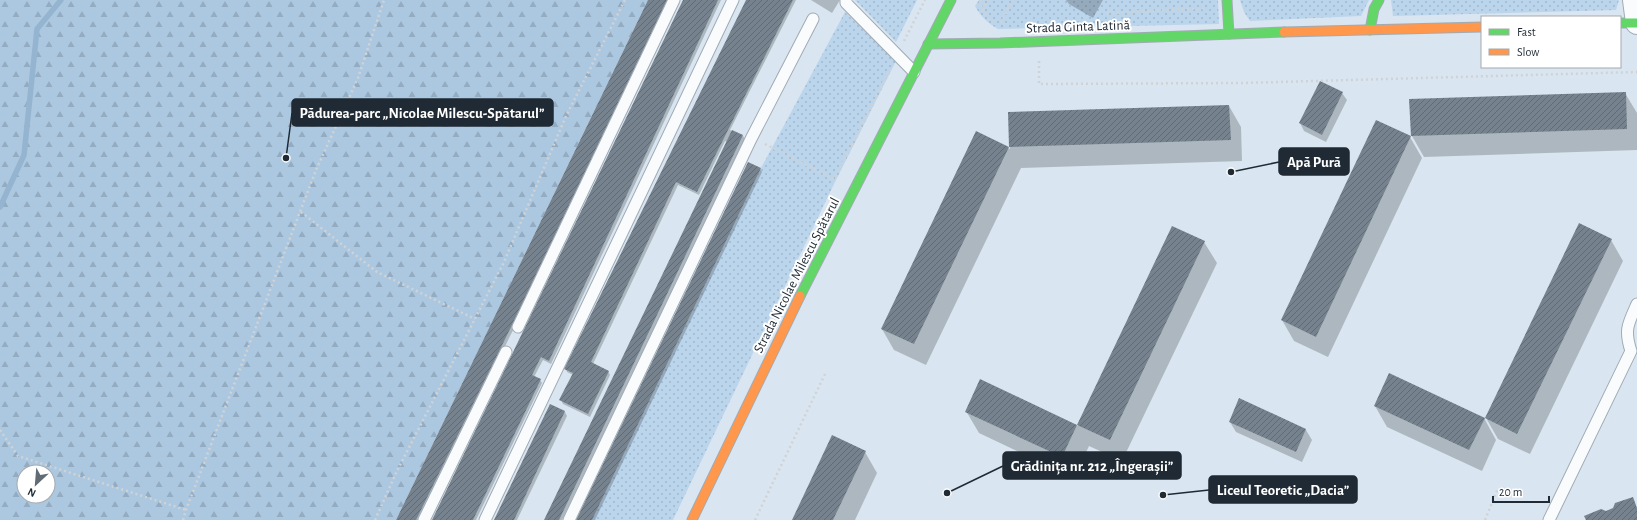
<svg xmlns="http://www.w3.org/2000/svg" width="1637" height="520" viewBox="0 0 1637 520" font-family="'Alegreya Sans',sans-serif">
  <defs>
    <pattern id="forest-firs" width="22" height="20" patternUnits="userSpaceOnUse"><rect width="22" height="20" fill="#acc8e0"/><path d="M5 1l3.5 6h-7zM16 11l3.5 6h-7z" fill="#94acc1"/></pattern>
    <pattern id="garden-dots" width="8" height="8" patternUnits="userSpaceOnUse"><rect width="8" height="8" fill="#bbd5ec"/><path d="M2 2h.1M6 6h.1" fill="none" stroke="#a0b7cb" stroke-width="1.8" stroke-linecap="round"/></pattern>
    <pattern id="building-hatch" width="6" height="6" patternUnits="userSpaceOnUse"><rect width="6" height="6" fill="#76838e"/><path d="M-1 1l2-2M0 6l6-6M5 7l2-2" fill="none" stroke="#606b75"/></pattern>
  </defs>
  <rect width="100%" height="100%" fill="#d9e5f0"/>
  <path fill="url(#forest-firs)" fill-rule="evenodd" d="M0 0H648L396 520H0ZM24 472H48V496H24Z"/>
  <g fill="url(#garden-dots)">
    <path d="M855 0H917L896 42Z"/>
    <path d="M979 0H1218L1219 24 998 29C988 23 981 17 975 6Z"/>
    <path d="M1240 0H1369L1361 16 1250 21 1244 12Z"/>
    <path d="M1391 0H1619L1616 10 1393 16Z"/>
    <path d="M845 12 896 61 834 184 673 520H592L761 168Z"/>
  </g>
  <g fill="#0003">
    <path d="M650 0H670L514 328 420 520H397Z"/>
    <path d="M684 0H721L551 364 543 360 534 377 540 380 542 383 476 520H433Z"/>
    <path d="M747 0H796L730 130 743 136 745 139 562 520H545L727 142 725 141 699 195 678 185 593 364 608 371 610 375 590 417 563 404 561 400 573 375 567 372 566 369Z"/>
    <path d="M811 0H840L832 13Z"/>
    <path d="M1066 0H1103L1093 18 1069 4Z"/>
    <path d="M1342 93 1347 100 1326 142 1304 131 1300 123Z"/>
    <path d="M1625 93 1637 113V150L1424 157 1412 136Z"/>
    <path d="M1229 106 1241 127 1242 161 1021 168 926 365 894 350 882 329 977 132 1010 149 1009 113Z"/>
    <path d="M1410 137 1422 158 1328 357 1294 341 1282 320Z"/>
    <path d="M760 169 762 172 595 520H577Z"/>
    <path d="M1173 227 1204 242 1217 263 1122 461 1089 446 1074 478 979 433 966 411 981 381 1078 426Z"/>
    <path d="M1611 240 1623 261 1530 454 1498 439 1486 418Z"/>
    <path d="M550 405 565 412 567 416 517 520H495Z"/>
    <path d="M1375 406 1484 418 1496 440 1482 471 1387 427Z"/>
    <path d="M1230 422 1306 430 1312 440 1302 462 1236 432Z"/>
    <path d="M865 452 877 473 855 520H793Z"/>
  </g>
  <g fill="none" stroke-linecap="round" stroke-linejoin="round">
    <path stroke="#94b4d0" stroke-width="5.5" d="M0 207 24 155 37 29 61 0"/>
  </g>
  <g fill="url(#building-hatch)">
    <path d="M648 0H667L512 325 416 520H396Z"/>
    <path d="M683 0H718L549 361 541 357 532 375 541 379 473 520H432Z"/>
    <path d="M746 0H793L697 192 676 182 591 362 609 371 588 414 559 400 573 373 564 369Z"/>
    <path d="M1320 81 1343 92 1322 135 1299 123Z"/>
    <path d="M1626 92 1627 129 1411 136 1409 99Z"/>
    <path d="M1229 105 1231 140 1009 147 914 344 881 329 976 131 1009 147 1008 112Z"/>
    <path d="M1376 120 1411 136 1316 337 1281 320Z"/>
    <path d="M732 130 743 135 559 520H544Z"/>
    <path d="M748 162 761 168 592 520H576Z"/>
    <path d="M1579 223 1612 239 1517 434 1485 418Z"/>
    <path d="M1172 226 1205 241 1110 440 1077 425 1062 457 965 412 980 379 1077 425Z"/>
    <path d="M1389 373 1485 418 1469 450 1374 406Z"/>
    <path d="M1239 398 1306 429 1296 452 1229 422Z"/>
    <path d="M550 404 565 411 514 520H494Z"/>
    <path d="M832 435 866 451 833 520H792Z"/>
    <path d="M1633 497 1637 508V520H1586L1584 516 1601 509 1606 511 1613 508 1615 503Z"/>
  </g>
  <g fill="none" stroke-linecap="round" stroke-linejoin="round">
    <defs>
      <g id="lane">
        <path d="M846 0V3L914 72"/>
        <path d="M518 327 674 0"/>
        <path d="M424 520 506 352"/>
        <path d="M485 520 733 0"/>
        <path d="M569 520 751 139 813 19"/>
        <path d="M1549 520 1631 351C1624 330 1628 324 1637 304"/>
      </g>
      <path id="street" d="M1634 0 1637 23"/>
      <g id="fast">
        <path d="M1227 0 1229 34"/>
        <path d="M1620 23H1637"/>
        <path d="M1370 30 1374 9 1379 0"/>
        <path d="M928 44 1000 43 1284 32"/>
        <path d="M800 296 951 0"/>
      </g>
      <g id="slow">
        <path d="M1284 32 1482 27"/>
        <path d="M692 520 800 296"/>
      </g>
    </defs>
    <use href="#lane" stroke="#a0abb4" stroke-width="13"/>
    <use href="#street" stroke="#a0abb4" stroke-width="24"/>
    <use href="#fast" stroke="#a0abb4" stroke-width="11"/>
    <use href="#slow" stroke="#a0abb4" stroke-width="11"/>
    <g stroke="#d0d3d6" stroke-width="2.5" stroke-dasharray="2 3" stroke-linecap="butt">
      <path d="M981 0C980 8 985 17 993 22"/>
      <path d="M983 10 988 0"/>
      <path d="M1107 13 1207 8"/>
      <path d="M1001 23 1012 0"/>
      <path d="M904 41 925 0"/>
      <path d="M1039 61V84L1242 83 1637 72"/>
      <path d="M765 144 834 179 890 69"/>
      <path d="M301 212 377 272 475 319"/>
      <path d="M0 430 18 456 186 510"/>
      <path d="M183 520 186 510 316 170 358 78 384 0"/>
      <path d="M375 520 396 473 504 262 566 116 625 0"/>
      <path d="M755 520 826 372"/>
      <path d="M1485 520 1498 488"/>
    </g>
    <use href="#lane" stroke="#f9fbfd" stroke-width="11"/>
    <use href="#street" stroke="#f9fbfd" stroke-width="22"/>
    <use href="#fast" stroke="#63d668" stroke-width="9"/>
    <use href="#slow" stroke="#ff974d" stroke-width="9"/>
  </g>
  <g text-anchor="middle" stroke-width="4" stroke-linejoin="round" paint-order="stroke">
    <g font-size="14" fill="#1f2a34" stroke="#fff">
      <text transform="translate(1078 26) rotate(-2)" y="5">Strada Ginta Latină</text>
      <text transform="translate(796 275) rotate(-63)" y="5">Strada Nicolae Milescu Spătarul</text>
    </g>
  </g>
  <path fill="none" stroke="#1f2a34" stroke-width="1.5" d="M286 158L292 113M1231 172L1279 162M947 493L1003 466M1163 495L1209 490"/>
  <g fill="#1f2a34" stroke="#fff" stroke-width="1.5">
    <circle cx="286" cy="158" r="4"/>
    <circle cx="1231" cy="172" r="4"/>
    <circle cx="947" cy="493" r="4"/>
    <circle cx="1163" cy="495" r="4"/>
  </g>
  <g fill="#1f2a34" stroke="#1f2a34" stroke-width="1.5">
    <rect x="292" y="99" width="261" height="27" rx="4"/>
    <rect x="1279" y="148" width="70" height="27" rx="4"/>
    <rect x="1003" y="452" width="178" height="27" rx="4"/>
    <rect x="1209" y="476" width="148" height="27" rx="4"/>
  </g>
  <g font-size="15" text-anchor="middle" font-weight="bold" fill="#fff">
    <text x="422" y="118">Pădurea-parc „Nicolae Milescu-Spătarul”</text>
    <text x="1314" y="167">Apă Pură</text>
    <text x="1092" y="471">Grădinița nr. 212 „Îngerașii”</text>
    <text x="1283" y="495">Liceul Teoretic „Dacia”</text>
  </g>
  <rect x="1481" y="16" width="140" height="52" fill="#ffffff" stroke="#a5aaae"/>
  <rect x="1489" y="29" width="20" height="6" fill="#63d668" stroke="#a5aaae"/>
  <text x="1517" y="36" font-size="12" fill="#1f2a34">Fast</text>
  <rect x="1489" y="49" width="20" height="6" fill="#ff974d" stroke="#a5aaae"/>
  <text x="1517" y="56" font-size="12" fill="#1f2a34">Slow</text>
  <g transform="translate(36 484) rotate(206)"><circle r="19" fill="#ffffff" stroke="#a5aaae"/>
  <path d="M0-3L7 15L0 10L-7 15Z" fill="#606b76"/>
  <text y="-6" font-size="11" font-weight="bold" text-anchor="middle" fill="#1f2a34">N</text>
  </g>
  <path d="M1493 496v6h56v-6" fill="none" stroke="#1f2a34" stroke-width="2"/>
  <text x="1499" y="496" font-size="12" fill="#1f2a34" stroke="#ffffff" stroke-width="3" paint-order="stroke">20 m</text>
</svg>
